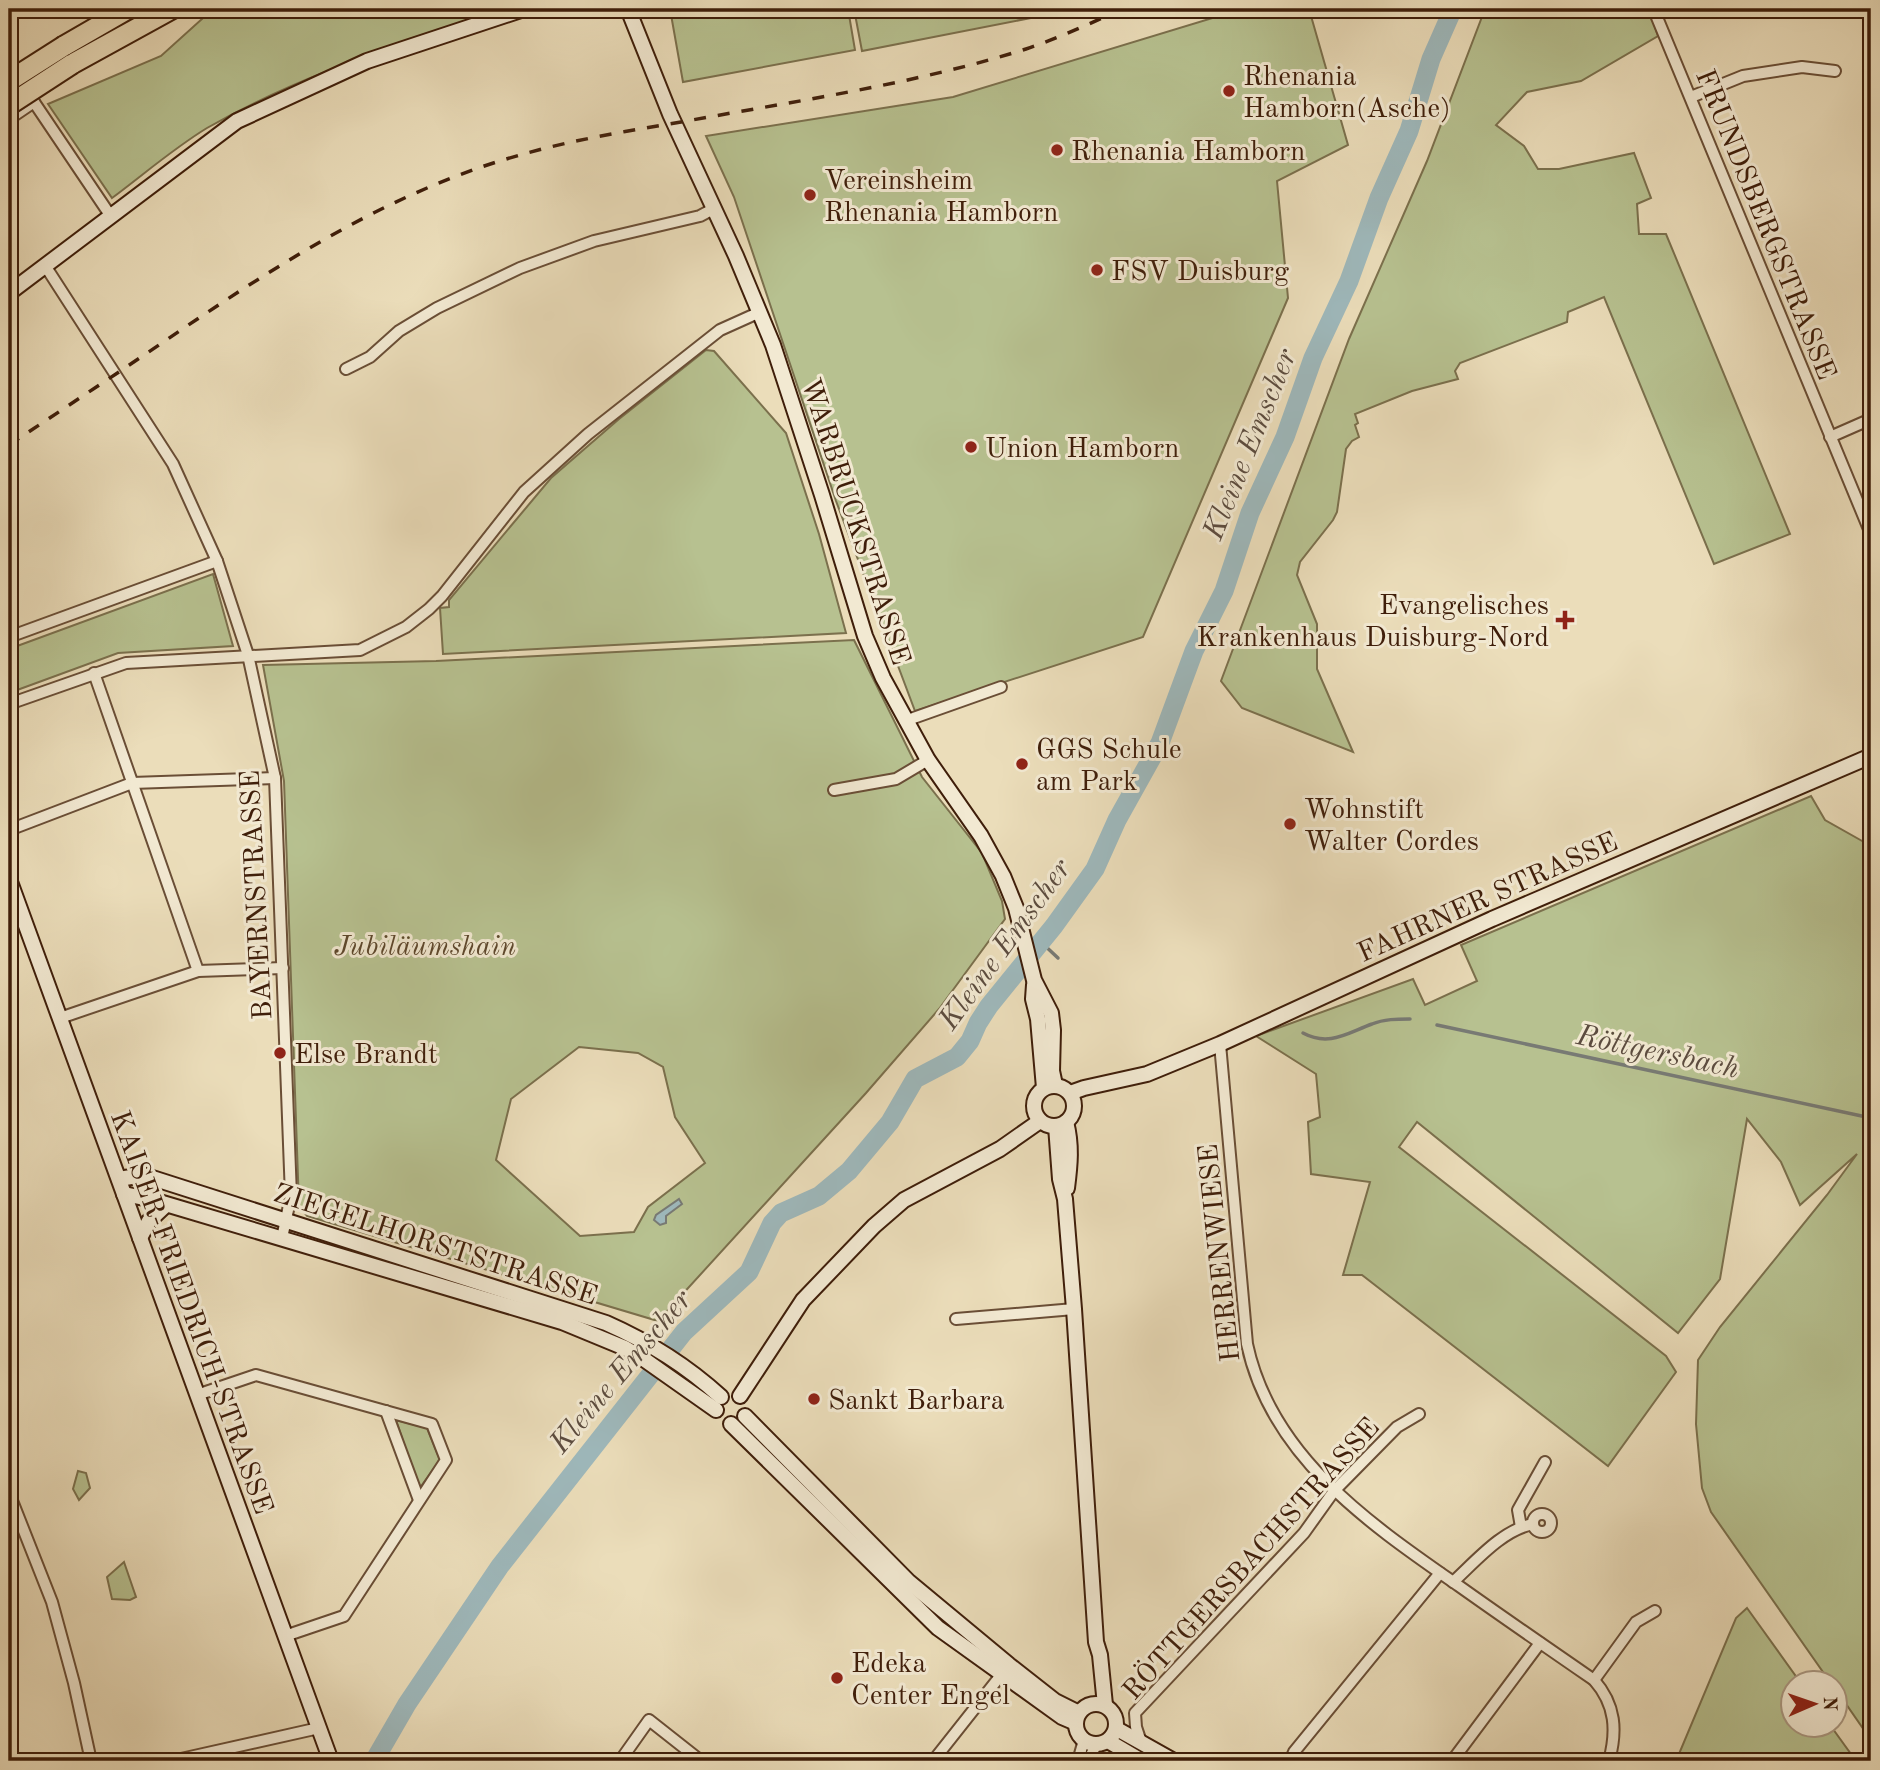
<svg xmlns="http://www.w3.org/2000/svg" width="1880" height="1770" viewBox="0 0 1880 1770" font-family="'Old Standard TT',serif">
  <rect width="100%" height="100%" fill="#ebddba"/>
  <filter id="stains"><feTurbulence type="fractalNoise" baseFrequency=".00286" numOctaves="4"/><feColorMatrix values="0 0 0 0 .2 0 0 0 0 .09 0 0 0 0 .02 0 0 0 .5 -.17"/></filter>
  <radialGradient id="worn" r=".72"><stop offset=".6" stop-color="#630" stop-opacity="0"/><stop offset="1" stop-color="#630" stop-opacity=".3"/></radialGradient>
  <g fill="#b7c190" stroke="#7b704d" stroke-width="2" fill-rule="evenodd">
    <path d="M213 9H499C400 44 298 76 207 128 174 148 143 175 112 198L48 104 161 56Z"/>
    <path d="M670 9H848L855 50 683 82Z"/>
    <path d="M854 9H1039L1041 16 862 51Z"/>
    <path d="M1242 9H1309L1348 145 1277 181 1288 298 1143 637 915 711 836 501 734 197 706 136 953 97Z"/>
    <path d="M1485 9H1649L1658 36 1581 81 1527 92 1496 125 1524 146 1538 169H1559L1634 153 1651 198 1637 204 1639 234H1666L1790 534 1714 564 1604 297 1568 312 1567 322 1460 363 1455 371 1458 379 1412 391 1355 414 1358 423 1355 425 1359 437 1352 441 1346 449 1337 512 1333 520 1300 562 1297 575 1317 624V669L1353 752 1242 708 1221 681 1349 339 1427 161Z"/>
    <path d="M706 350 714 351 786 433 819 534 846 633 443 654 440 608 449 607V600L551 478 619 419Z"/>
    <path d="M213 574 233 646 118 653 9 693V649Z"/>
    <path d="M854 640 922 777 982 853 1002 901 1005 919 939 1009 866 1093 658 1321 307 1216 299 1206 284 781 263 665 436 661ZM579 1047 638 1053 663 1067 675 1117 705 1163 648 1207 634 1232 580 1236 496 1160 511 1099Z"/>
    <path d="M1811 796 1825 820 1871 846V1740L1835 1688 1834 1682H1830L1711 1512 1702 1488 1696 1424 1698 1360 1720 1327 1827 1195 1857 1154 1800 1205 1781 1162 1747 1119 1720 1279 1678 1333 1417 1122 1399 1147 1666 1356 1676 1372 1608 1466 1362 1275H1343L1370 1182 1311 1174 1308 1122 1320 1117 1316 1074 1256 1036 1413 979 1425 1005 1477 981 1461 945Z"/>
    <path d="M396 1420 427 1428 440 1460 419 1489Z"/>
    <path d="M78 1471 86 1473 90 1488 79 1500 73 1489Z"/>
    <path d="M124 1562 136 1597 130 1600 112 1599 107 1577Z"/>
    <path d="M1747 1608 1800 1682H1792V1724L1830 1725 1856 1761H1676L1736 1618Z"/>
  </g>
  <path fill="#9eb8bb" stroke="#787a74" stroke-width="2" d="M679 1199 682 1204 666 1216V1223L660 1225 654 1220 656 1215Z"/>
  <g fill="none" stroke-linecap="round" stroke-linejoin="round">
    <g stroke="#787a74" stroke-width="3.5">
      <path d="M1041 942 1058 958"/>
      <path d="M1437 1025 1871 1118"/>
      <path d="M1303 1033C1329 1047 1347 1033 1372 1024 1384 1019 1397 1019 1410 1019"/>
    </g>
    <path stroke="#9eb8bb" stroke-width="19" d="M374 1761 407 1704 500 1566 684 1332 749 1272 772 1223 781 1213 819 1196 849 1171 890 1122 915 1079 957 1057 970 1041 978 1023 989 1006 1054 926 1095 869 1117 820 1160 743 1194 651 1224 591 1250 513 1285 437 1313 358 1349 281 1379 198 1409 131 1431 59 1453 9"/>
    <defs>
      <g id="street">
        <path d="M1655 9 1656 15 1871 534"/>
        <path d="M9 65 110 215"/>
        <path d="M1691 97 1743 76 1802 67 1835 71"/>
        <path d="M9 119 34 102"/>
        <path d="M46 267 173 464 217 561 248 655 275 778 291 1196 282 1238"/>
        <path d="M346 369 370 357 399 331 437 308 520 268 594 241 700 216 715 208"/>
        <path d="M1830 437 1871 419"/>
        <path d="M9 637 217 561"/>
        <path d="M94 673 198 971"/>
        <path d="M9 704 126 663 360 650 406 627 429 609 442 596 524 492 588 434 720 330 760 312"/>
        <path d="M905 721 1001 687"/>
        <path d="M834 790 896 779 928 760"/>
        <path d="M9 830 132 783 275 778"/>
        <path d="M60 1018 198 971 283 968"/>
        <path d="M1220 1044 1247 1344C1271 1457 1370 1524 1459 1586 1504 1618 1549 1649 1594 1680 1616 1705 1617 1731 1609 1761"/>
        <path d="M956 1319 1074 1309"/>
        <path d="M197 1395 256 1375 432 1424 446 1460 344 1616 285 1636"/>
        <path d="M386 1411 419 1500"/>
        <path d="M9 1493 52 1602 74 1683 91 1761"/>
        <circle cx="1542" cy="1523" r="9"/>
        <path d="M1521 1527 1518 1510 1545 1462"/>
        <path d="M1453 1582C1476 1561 1502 1530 1533 1524"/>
        <path d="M1594 1680 1636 1622 1655 1611"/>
        <path d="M1141 1742 1136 1727 1135 1713 1304 1533 1334 1491 1397 1427 1419 1414"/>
        <path d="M172 1761 319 1728"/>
        <path d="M620 1761 649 1720 701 1761"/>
        <path d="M933 1761 1005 1670"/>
        <path d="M1078 1761 1084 1740"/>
        <path d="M1088 1761 1096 1745"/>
        <path d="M1290 1761 1294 1752 1440 1573"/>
        <path d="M1452 1761 1540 1643"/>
      </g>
      <g id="secondary">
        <path d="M628 9 670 114 736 256 773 345 822 495 865 636 883 678 928 760 981 836 1003 876 1016 908 1034 980 1051 1013 1053 1030 1052 1071 1055 1085"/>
        <path d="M9 293 237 121 367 61 524 9"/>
        <path d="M9 879 331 1761"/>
        <path d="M1034 985 1033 999 1038 1019 1044 1088"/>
        <circle cx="1054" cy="1106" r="20"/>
        <path d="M1070 1093 1084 1088 1147 1074 1220 1044 1492 919 1871 756"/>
        <path d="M1066 1122C1072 1145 1070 1165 1067 1188"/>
        <path d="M1056 1126 1060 1179 1065 1199 1074 1309 1096 1642 1100 1655 1105 1705"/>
        <path d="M119 1179 143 1175 606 1323C649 1342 686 1365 721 1397"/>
        <path d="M124 1194 149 1199 562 1322 625 1348 645 1360 716 1410"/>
        <path d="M140 1238 149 1221 166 1205"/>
        <path d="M740 1396 803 1300 874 1226 904 1200 1000 1149 1040 1121"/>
        <path d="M745 1416 909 1582 1009 1665 1055 1701 1079 1713"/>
        <path d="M731 1424 938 1628 1062 1717 1076 1723"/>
        <circle cx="1096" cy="1724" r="20"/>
        <path d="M1117 1729 1174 1761"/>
        <path d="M1108 1741 1142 1761"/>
      </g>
      <g id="highway">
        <path d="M64 46 128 9"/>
        <path d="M72 64 172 9"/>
      </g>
    </defs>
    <use href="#street" stroke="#6a4e36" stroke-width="14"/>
    <use href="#secondary" stroke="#3f1e0a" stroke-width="18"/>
    <use href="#highway" stroke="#3f1e0a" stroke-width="23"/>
    <use href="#street" stroke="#f2e9d2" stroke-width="10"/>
    <use href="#secondary" stroke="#f2e9d2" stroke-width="14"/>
    <use href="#highway" stroke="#ebddba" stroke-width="19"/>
    <path stroke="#3f1e0a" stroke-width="3.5" stroke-dasharray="12 12" stroke-linecap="butt" d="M9 445C66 407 124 369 181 330 288 258 395 190 520 155 572 140 627 131 681 122 796 101 915 84 1026 49 1059 38 1091 23 1122 9"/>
    <defs>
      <g id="highway-bridge">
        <path d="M9 81 64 46"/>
        <path d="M9 105 72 64"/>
      </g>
    </defs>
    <use href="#highway-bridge" stroke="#3f1e0a" stroke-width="23" stroke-linecap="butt"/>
    <use href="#highway-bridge" stroke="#ebddba" stroke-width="19"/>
  </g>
  <g fill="#8f2418" stroke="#f2e9d2" stroke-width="2.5">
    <circle cx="1229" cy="91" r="7"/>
    <circle cx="1057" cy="150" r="7"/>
    <circle cx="810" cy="195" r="7"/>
    <circle cx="1097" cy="270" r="7"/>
    <circle cx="971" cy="447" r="7"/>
    <path d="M1561.5 609.5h7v7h7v7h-7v7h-7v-7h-7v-7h7z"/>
    <circle cx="1022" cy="764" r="7"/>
    <circle cx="1290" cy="824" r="7"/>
    <circle cx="280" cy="1053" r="7"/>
    <circle cx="814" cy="1399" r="7"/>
    <circle cx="837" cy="1678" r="7"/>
  </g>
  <g text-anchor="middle" stroke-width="6" stroke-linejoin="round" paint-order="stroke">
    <g font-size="28" fill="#3f1e0a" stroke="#f2e9d2" text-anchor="start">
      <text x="1243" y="85">Rhenania<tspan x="1243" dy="32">Hamborn(Asche)</tspan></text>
      <text x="1071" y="160">Rhenania Hamborn</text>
      <text x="824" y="189">Vereinsheim<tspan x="824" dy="32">Rhenania Hamborn</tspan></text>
      <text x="1111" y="280">FSV Duisburg</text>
      <text x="985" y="457">Union Hamborn</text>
      <text x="1549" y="614" text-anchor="end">Evangelisches<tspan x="1549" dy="32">Krankenhaus Duisburg-Nord</tspan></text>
      <text x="1036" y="758">GGS Schule<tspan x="1036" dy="32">am Park</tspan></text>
      <text x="1304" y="818">Wohnstift<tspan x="1304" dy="32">Walter Cordes</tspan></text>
      <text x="294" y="1063">Else Brandt</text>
      <text x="828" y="1409">Sankt Barbara</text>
      <text x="851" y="1672">Edeka<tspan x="851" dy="32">Center Engel</tspan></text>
    </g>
    <g font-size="28" fill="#3f1e0a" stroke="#f2e9d2">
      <text transform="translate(1767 224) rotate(68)" y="10">FRUNDSBERGSTRASSE</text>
      <text transform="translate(857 521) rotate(72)" y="10">WARBRUCKSTRASSE</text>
      <text transform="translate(255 895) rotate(-93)" y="10">BAYERNSTRASSE</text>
      <text transform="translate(1487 896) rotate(-24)" y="10">FAHRNER STRASSE</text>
      <text transform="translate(436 1243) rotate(18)" y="10">ZIEGELHORSTSTRASSE</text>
      <text transform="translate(1218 1253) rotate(-96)" y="10">HERRENWIESE</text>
      <text transform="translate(193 1312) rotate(70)" y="10">KAISER-FRIEDRICH-STRASSE</text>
      <text transform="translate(1250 1558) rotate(-48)" y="10">RÖTTGERSBACHSTRASSE</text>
    </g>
    <g font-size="28" font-style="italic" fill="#5d472c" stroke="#f2e9d2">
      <text x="425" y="955">Jubiläumshain</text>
    </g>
    <g font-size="30" font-style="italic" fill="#5c4c3f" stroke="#f2e9d2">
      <text transform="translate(1249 444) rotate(-68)" y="10">Kleine Emscher</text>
      <text transform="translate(1004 944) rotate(-54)" y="10">Kleine Emscher</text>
      <text transform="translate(1658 1051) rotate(12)" y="10">Röttgersbach</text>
      <text transform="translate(620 1371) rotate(-50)" y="10">Kleine Emscher</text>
    </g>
  </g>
  <rect width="1880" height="1770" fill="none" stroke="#ebddba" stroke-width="35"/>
  <rect x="10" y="10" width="1859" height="1749" fill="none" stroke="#3f1e0a" stroke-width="3.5"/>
  <rect x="18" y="18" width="1845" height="1735" fill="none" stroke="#3f1e0a" stroke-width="2"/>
  <g transform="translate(1814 1704) rotate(88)"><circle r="33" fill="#f2e9d2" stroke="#aa9882" stroke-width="2"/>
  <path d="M0-5L12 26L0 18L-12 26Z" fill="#8f2418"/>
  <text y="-10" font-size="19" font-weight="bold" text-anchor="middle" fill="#3f1e0a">N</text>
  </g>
  <rect width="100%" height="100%" filter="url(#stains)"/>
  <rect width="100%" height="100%" fill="url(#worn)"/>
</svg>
